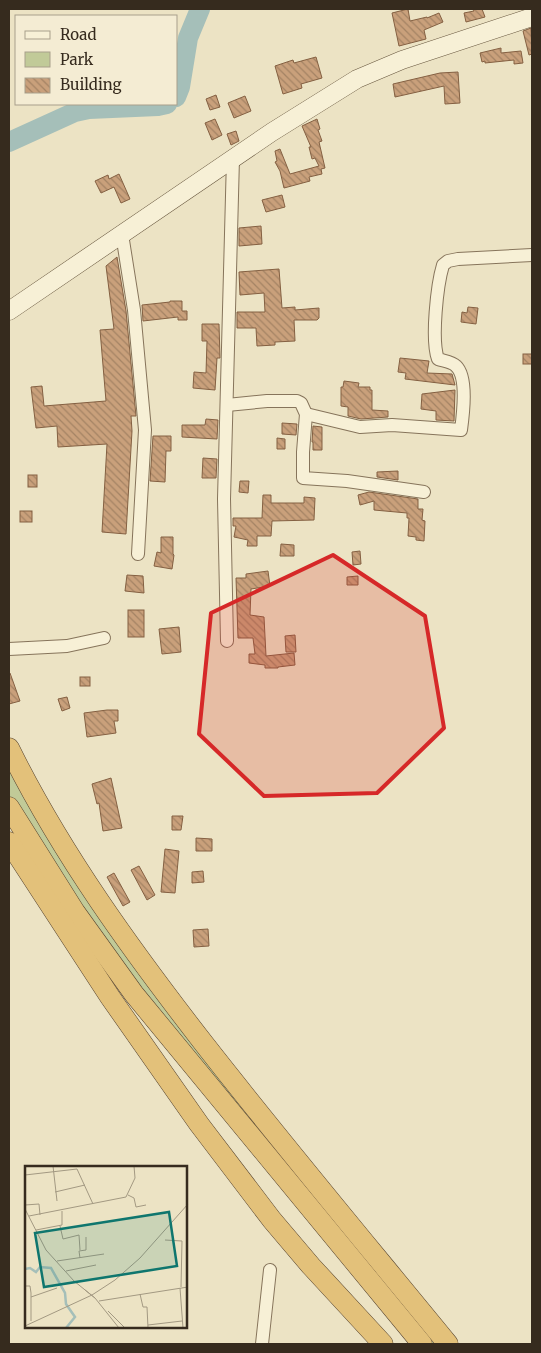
<svg xmlns="http://www.w3.org/2000/svg" width="541" height="1353" viewBox="0 0 541 1353" font-family="Merriweather,serif">
  <defs>
    <pattern id="building-back-hatch" width="6" height="6" patternUnits="userSpaceOnUse" patternTransform="scale(1.25)"><rect width="6" height="6" fill="#c9a07b"/><path d="M-1 5l2 2M0 0l6 6M5-1l2 2" fill="none" stroke="#a48364"/></pattern>
  </defs>
  <rect width="100%" height="100%" fill="#ece3c4"/>
  <path fill="#c1ca98" d="M9 761 28 801 440 1344H428L144 998 15 808 9 795Z"/>
  <g fill="none" stroke-linecap="round" stroke-linejoin="round">
    <g stroke="#a5bfb9" stroke-width="20">
      <path d="M176 97 180 87 188 38 200 9"/>
      <path d="M9 142 75 112 89 109 158 106 167 104"/>
    </g>
  </g>
  <g fill="url(#building-back-hatch)" stroke="#846042">
    <path d="M408 9 410 21 427 17V18L439 13 443 22 424 30 426 39 399 46 392 13Z"/>
    <path d="M473 9H482L485 17 466 22 464 13 474 11Z"/>
    <path d="M531 28 532 54 529 55 523 31Z"/>
    <path d="M501 48V53L521 51 523 63 514 64V60L485 63V61L482 62 480 53Z"/>
    <path d="M316 57 322 78 301 84 302 88 283 94 275 66 293 60 294 63Z"/>
    <path d="M458 72 460 103 445 104 444 86 395 97 393 84 440 73Z"/>
    <path d="M216 95 220 107 210 110 206 99Z"/>
    <path d="M245 96 251 111 234 118 228 103Z"/>
    <path d="M215 119 222 135 212 140 205 123Z"/>
    <path d="M317 119 320 129 318 130 322 141 319 142 325 168 321 169 322 174 309 177 310 181 284 188 280 171 275 162 277 161 275 151 280 149 290 174 319 166 315 158 312 159 309 147H311L302 126Z"/>
    <path d="M236 131 239 141 231 145 227 134Z"/>
    <path d="M119 174 130 199 121 203 114 187 101 193 95 181 108 175 109 179Z"/>
    <path d="M282 195 285 207 266 212 262 200Z"/>
    <path d="M261 226 262 244 239 246V228Z"/>
    <path d="M117 257 126 311 136 416H131L132 431 126 534 102 532 107 444 58 447 57 426 36 428 31 387 42 386 44 406 106 401 100 330 114 329 106 266Z"/>
    <path d="M279 269 282 308 295 307V310L319 308V318L317 320H294L295 341 275 342V345L257 346 256 328H237V312H265L264 293 240 295 239 272Z"/>
    <path d="M170 301H182V311H187V320H178V317L143 321 142 305 170 302Z"/>
    <path d="M468 307 478 308 476 324 461 322 462 312 467 313Z"/>
    <path d="M202 324H219L220 358H217L215 390 193 388 194 372 206 373 207 341H202Z"/>
    <rect x="523" y="354" width="9" height="10"/>
    <path d="M400 358 429 361 427 373 452 374 455 385 405 379 406 373 398 372Z"/>
    <path d="M344 381 359 383 358 387H370V390H372V410L388 411V417L361 419 348 416V407L341 406V387H343Z"/>
    <path d="M455 390 454 421 436 420V411L421 409 422 394Z"/>
    <path d="M206 419 218 420 217 439 182 437V425H205Z"/>
    <path d="M282 423 297 424 296 435 282 434Z"/>
    <path d="M313 426 322 427V450H313V442H312Z"/>
    <path d="M153 436H171V451H166L165 482 150 481Z"/>
    <path d="M277 438 285 439V449H277Z"/>
    <path d="M203 458 217 459 216 478H202Z"/>
    <path d="M398 471V480L377 477V472Z"/>
    <rect x="28" y="475" width="9" height="12"/>
    <path d="M240 481H249L248 493 239 492Z"/>
    <path d="M369 492 418 499V509H423L422 520 425 521 424 541 416 540V537L408 536 409 518H407V513L374 510V501L360 505 358 495Z"/>
    <path d="M263 495H271V503H304V497L315 498 314 520 272 521 271 536H257V546H247L248 540 234 537 236 526H233V518H262Z"/>
    <rect x="20" y="511" width="12" height="11"/>
    <path d="M161 537H173V554L174 555 172 569 154 566 157 552 161 553Z"/>
    <path d="M281 544 294 545V556H280Z"/>
    <path d="M360 551 361 564 353 565 352 552Z"/>
    <path d="M268 571 270 586 251 589 250 615 264 617 266 656 294 653 295 665 278 667V668H265V665L249 663V654H255L253 638H238L236 578H246V574Z"/>
    <path d="M127 575 143 576 144 593 125 591Z"/>
    <path d="M358 576V585H347V577Z"/>
    <rect x="128" y="610" width="16" height="27"/>
    <path d="M179 627 181 652 162 654 159 629Z"/>
    <path d="M295 635 296 652H286L285 636Z"/>
    <path d="M9 673H10L20 701 9 704Z"/>
    <rect x="80" y="677" width="10" height="9"/>
    <path d="M67 697 70 708 62 711 58 699Z"/>
    <path d="M107 710H118V721H114L116 733 87 737 84 713Z"/>
    <path d="M111 778 122 828 103 831 99 803 97 804 92 784Z"/>
    <path d="M172 816H183L181 830H172Z"/>
    <path d="M196 838 212 839V851H196Z"/>
    <path d="M165 849 179 851 175 893 161 892Z"/>
    <path d="M139 866 155 895 147 900 131 870Z"/>
    <path d="M203 871 204 882 192 883V872Z"/>
    <path d="M114 873 130 902 123 906 107 877Z"/>
    <path d="M208 929 209 946 194 947 193 930Z"/>
  </g>
  <g fill="none" stroke-linecap="round" stroke-linejoin="round">
    <defs>
      <g id="minor">
        <path d="M122 234 134 310 145 430 138 554"/>
        <path d="M227 405 267 401H297L301 403 306 414 303 452V478L347 481 424 492"/>
        <path d="M306 414 360 427 392 425 461 430C463 415 468 377 456 366 452 362 444 361 438 359 431 340 437 285 443 265L448 261 458 259 532 255"/>
        <path d="M227 641 224 499 233 158"/>
        <path d="M9 649 67 646 104 638"/>
        <path d="M262 1344 270 1270"/>
      </g>
      <path id="secondary" d="M9 311 272 132 357 79 402 60 532 17"/>
      <g id="trunk">
        <path d="M9 748C62 855 132 951 205 1045 284 1146 367 1245 448 1344"/>
        <path d="M9 807 75 912 134 994 422 1344"/>
        <path d="M9 842 110 997 199 1124 272 1220 311 1266 383 1344"/>
      </g>
    </defs>
    <use href="#minor" stroke="#86745b" stroke-width="14"/>
    <use href="#secondary" stroke="#67563e" stroke-width="19"/>
    <use href="#trunk" stroke="#54422f" stroke-width="21"/>
    <use href="#minor" stroke="#f7f0d6" stroke-width="12"/>
    <use href="#secondary" stroke="#f7f0d6" stroke-width="18"/>
    <use href="#trunk" stroke="#e3c17a" stroke-width="20"/>
  </g>
  <path fill="#d62828" fill-opacity="0.2" stroke="#d62828" stroke-width="4" stroke-linejoin="round" d="M333 555 425 616 444 728 377 793 264 796 199 734 211 613Z"/>
  <g transform="translate(25 1166)">
    <rect width="162" height="162" fill="#ece3c4"/>
    <path fill="none" stroke="#a5bfb9" stroke-width="2.5" d="M0 103 5 102 11 106 15 101 26 102 40 127 41 138 50 151 41 162"/>
    <path fill="none" stroke="#a39982" stroke-width="1" d="M28 0 32 35M0 9 52 3 68 38M30 26 60 19M103 29 109 32 111 41 121 39M0 39 14 38 15 49M0 43 21 84 49 115 70 132 60 124M4 50 101 31 110 12 109 0M35 60 38 73 54 69 55 84M11 64 37 59V45M140 74 157 75 156 121M55 92 54 85 61 84V71M32 95 79 88M41 105 71 99M0 120H5L6 127V155M155 122 158 162M115 128 118 141H122L123 162M6 131 32 122M70 132 94 162M74 135 163 121M83 145 100 162M123 159 157 155M0 160 67 129 90 114 115 92 163 38"/>
    <path fill="#0f766e" fill-opacity="0.15" stroke="#0f766e" stroke-width="2.5" d="M144 46 152 100 19 121 10 67Z"/>
    <rect width="162" height="162" fill="none" stroke="#362b1e" stroke-width="2.5"/>
  </g>
  <rect width="541" height="1353" fill="none" stroke="#362b1e" stroke-width="20"/>
  <rect x="15" y="15" width="162" height="90" fill="#f4ecd3" stroke="#a89f8b"/>
  <rect x="25" y="31" width="25" height="8" fill="#f7f0d6" stroke="#a89f8b"/>
  <text x="60" y="40" font-size="15" fill="#362b1e">Road</text>
  <rect x="25" y="52" width="25" height="15" fill="#c1ca98" stroke="#a89f8b"/>
  <text x="60" y="65" font-size="15" fill="#362b1e">Park</text>
  <rect x="25" y="78" width="25" height="15" fill="url(#building-back-hatch)" stroke="#a89f8b"/>
  <text x="60" y="90" font-size="15" fill="#362b1e">Building</text>
</svg>
